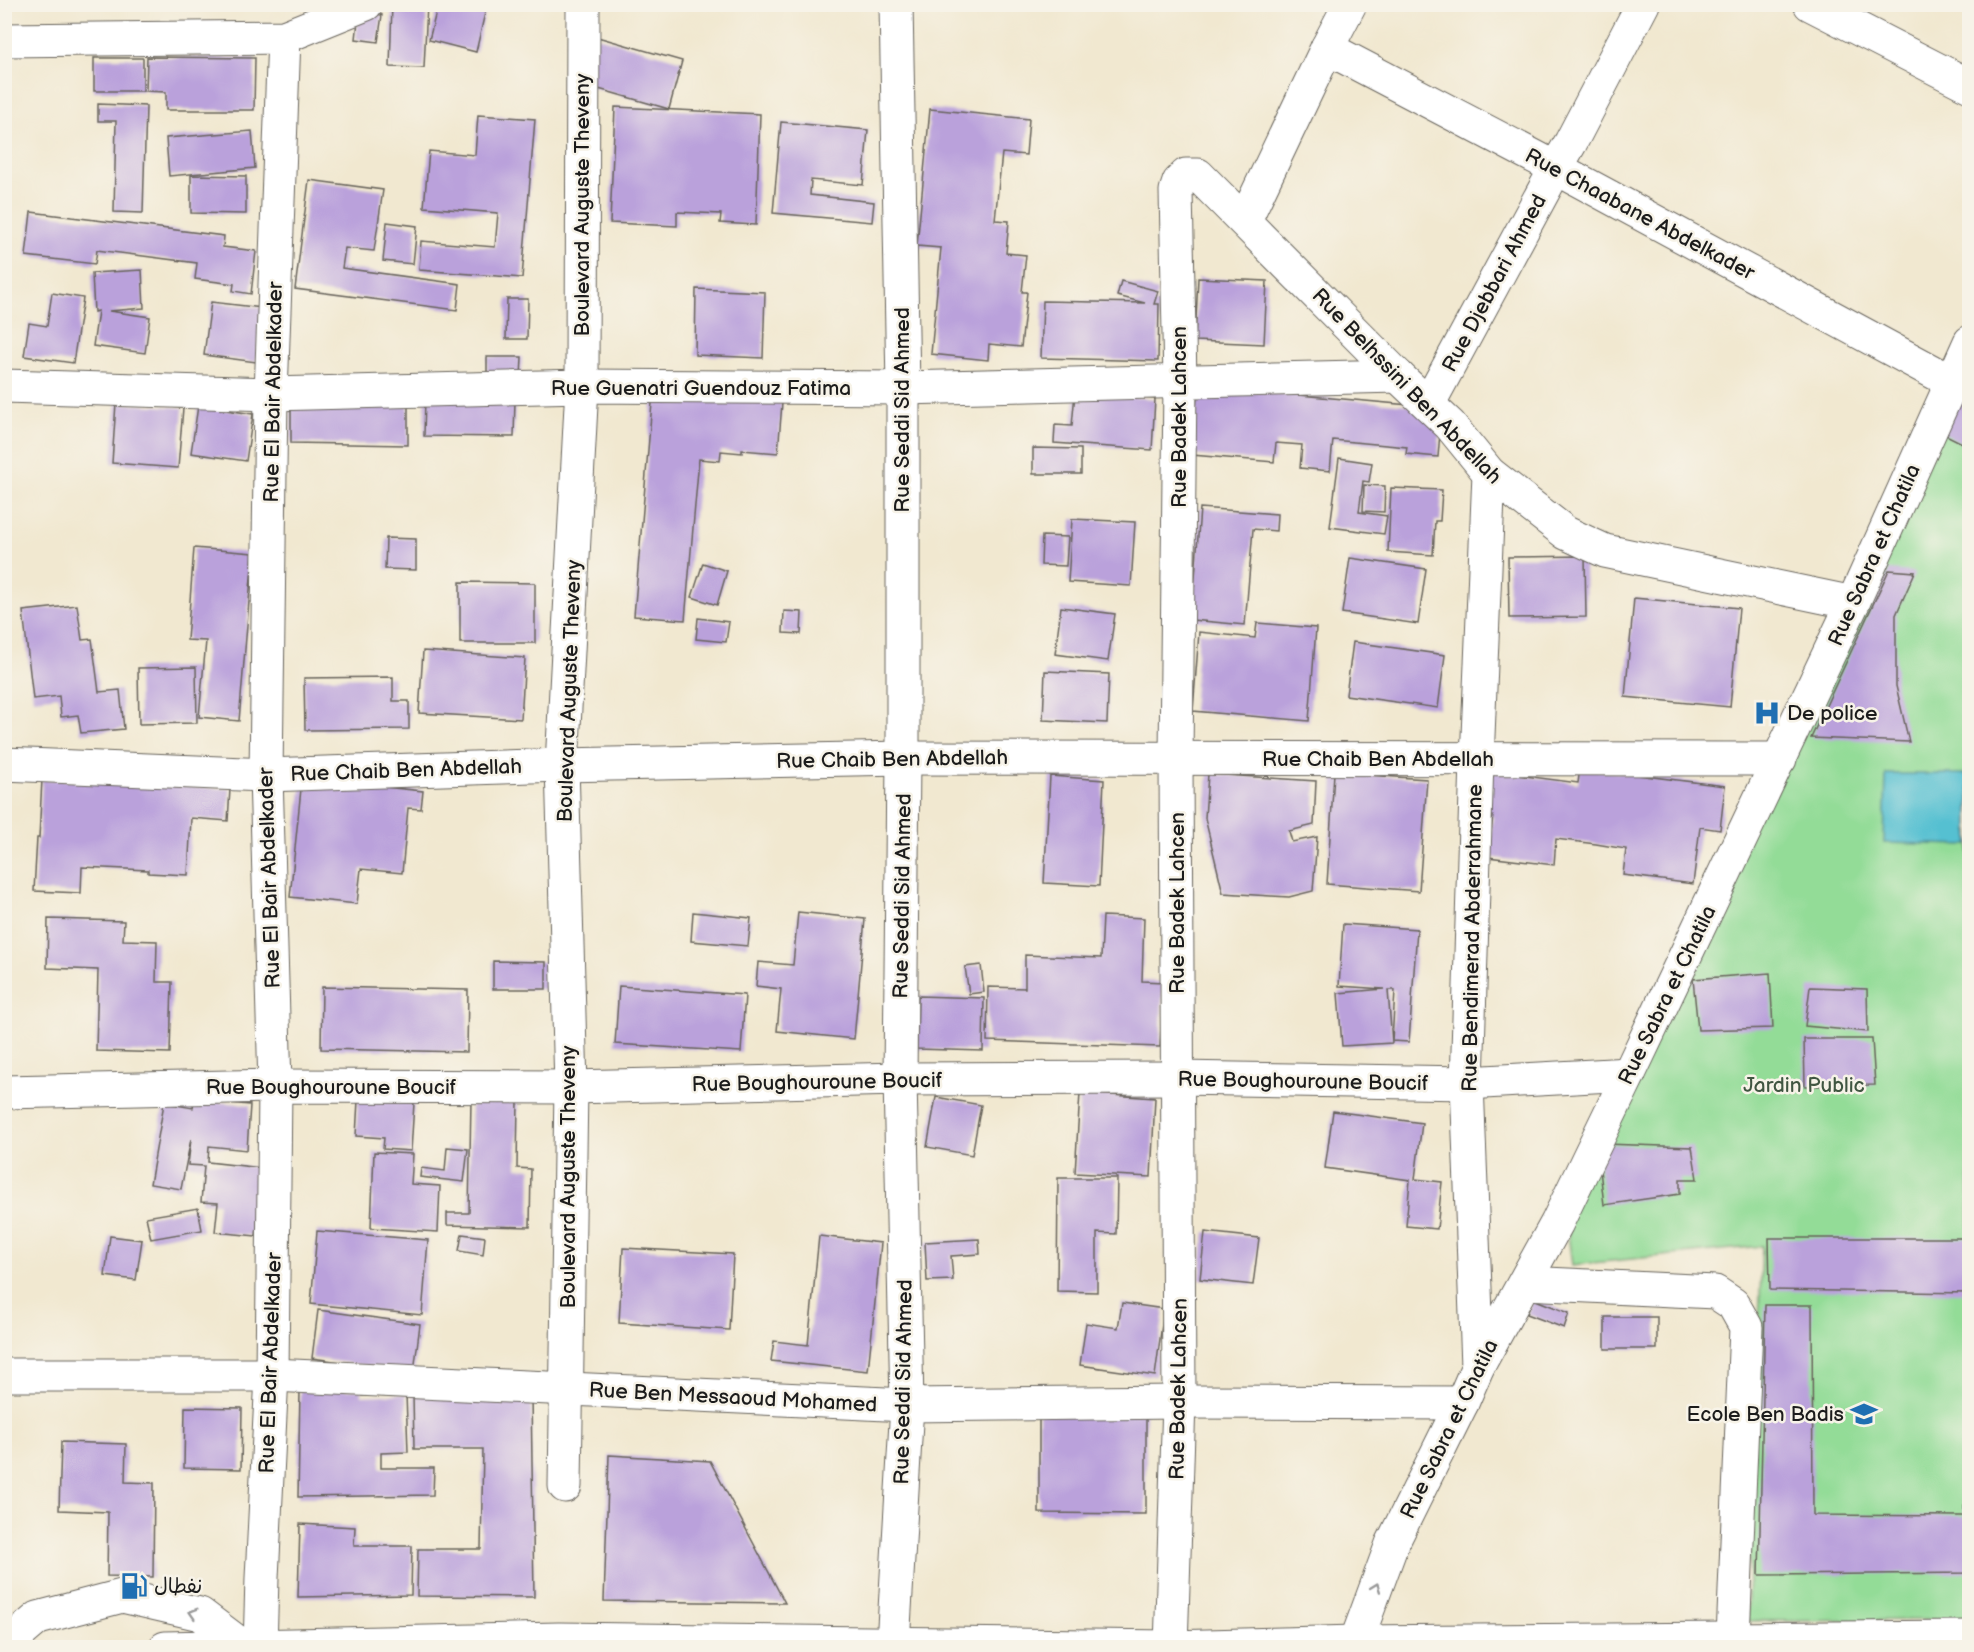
<svg xmlns="http://www.w3.org/2000/svg" width="1974" height="1652" viewBox="0 0 1974 1652" font-family="'Balsamiq Sans','Playpen Sans Arabic',sans-serif">
  <rect width="100%" height="100%" fill="#f7f3e8"/>
  <filter id="ink" filterUnits="userSpaceOnUse"><feTurbulence type="fractalNoise" baseFrequency=".0167" numOctaves="2"/><feDisplacementMap in="SourceGraphic" scale="12" xChannelSelector="R" yChannelSelector="G"/><feConvolveMatrix kernelMatrix="1 2 1 2 8 2 1 2 1" color-interpolation-filters="sRGB"/></filter>
  <filter id="wash" filterUnits="userSpaceOnUse"><feTurbulence type="fractalNoise" baseFrequency=".008" numOctaves="4" result="noise"/><feDisplacementMap in="SourceGraphic" scale="24" xChannelSelector="R" yChannelSelector="G"/><feGaussianBlur stdDeviation="1.35" result="paint"/><feColorMatrix in="noise" values="0 0 0 0 0 0 0 0 0 0 0 0 0 0 0 0 0 1.4 0 .05"/><feComposite in="paint" operator="in"/></filter>
  <g filter="url(#wash)">
    <rect width="100%" height="100%" fill="#f1e8d0"/>
    <path fill="#93dc97" stroke="#587c5a" stroke-width="1.5" d="M1969 342V1620L1747 1621 1762 1246 1572 1265 1564 1203Z"/>
    <path fill="#55c0d1" stroke="#386e76" stroke-width="1.5" d="M1886 774H1969V845L1884 843Z"/>
    <g id="blocks">
      <g fill="#baa1db">
        <path d="M392 4H427L424 68 390 67Z"/>
        <path d="M438 4H487L476 52 429 40Z"/>
        <path d="M359 12 382 15 378 42 356 39Z"/>
        <path d="M587 34 682 61 669 109 574 82Z"/>
        <path d="M147 57 255 58 254 110H166V92L146 91Z"/>
        <rect x="94" y="58" width="49" height="33"/>
        <path d="M98 104 146 106 143 213 114 212 116 121H98Z"/>
        <path d="M615 107 760 114 756 225 720 223 721 214 677 212V226L610 223Z"/>
        <path d="M930 109 1029 119 1026 155 1002 153 995 220 1009 221 1006 253 1026 255 1022 292H1027L1021 347 989 344 988 360 931 354 941 248 917 246Z"/>
        <path d="M478 115 535 119 522 278 419 270 421 241 495 247 498 213 424 207 429 151 475 155Z"/>
        <path d="M781 122 868 130 863 185 811 180 810 195 874 202 872 222 773 213Z"/>
        <path d="M252 131 255 168 169 176 166 138Z"/>
        <path d="M191 175 246 176V214L191 213Z"/>
        <path d="M309 180 383 190 374 251 345 248 342 268 460 284 457 310 295 289Z"/>
        <path d="M31 212 224 236 223 247 256 251 251 294 233 291 234 284 195 279 197 263 97 250 95 264 26 256Z"/>
        <path d="M387 222 417 226 413 264 383 261Z"/>
        <path d="M142 270 144 308 109 311 150 317 145 353 93 346 98 311 94 312 92 273Z"/>
        <path d="M1198 278 1267 281 1264 344 1195 341Z"/>
        <path d="M1121 281 1158 291 1154 304H1159L1158 361 1041 358 1043 301 1145 303 1117 296Z"/>
        <path d="M696 289 765 292 763 358 695 355Z"/>
        <path d="M52 293 83 298 73 363 24 356 29 323 47 326Z"/>
        <path d="M507 299H528L527 339H506Z"/>
        <path d="M211 302 263 308 256 362 204 355Z"/>
        <path d="M487 357H522L521 378 487 377Z"/>
        <path d="M1198 386 1442 408 1438 457 1406 454 1407 447 1333 440 1330 471 1300 468 1302 445 1276 443 1274 462 1192 455Z"/>
        <path d="M653 391 782 403 778 453 742 450V453L721 451 720 461 699 459 685 620 634 616Z"/>
        <path d="M1954 392 1970 399V447L1934 429Z"/>
        <path d="M1075 393 1155 399 1152 450 1054 443 1055 425 1072 426Z"/>
        <path d="M425 398 515 400 514 437 424 436Z"/>
        <path d="M291 400 408 401V445L291 443Z"/>
        <path d="M116 403 183 408 178 468 112 463Z"/>
        <path d="M198 406 253 414 246 461 191 453Z"/>
        <path d="M1033 448 1081 449V474H1033Z"/>
        <path d="M1339 458 1372 463 1369 482 1363 481 1359 512 1387 516 1384 534 1330 527Z"/>
        <path d="M1364 485 1385 486 1384 512 1363 511Z"/>
        <path d="M1391 488 1442 490 1440 521H1435L1433 555 1388 552Z"/>
        <path d="M1200 508 1277 514 1276 531 1253 529 1245 625 1192 620Z"/>
        <path d="M1072 519 1135 522 1131 586 1068 582Z"/>
        <path d="M1042 536 1068 537 1066 566 1041 565Z"/>
        <path d="M386 538 416 539V570L385 569Z"/>
        <path d="M194 548 253 553 239 721 199 717 206 641 187 640Z"/>
        <path d="M1585 556 1586 617 1509 618 1508 557Z"/>
        <path d="M1350 558 1426 569 1418 624 1342 613Z"/>
        <path d="M703 563 727 571 717 605 692 597Z"/>
        <path d="M1889 570 1915 572 1896 615V686L1909 742 1811 738Z"/>
        <path d="M460 582 535 583V643H460Z"/>
        <path d="M1634 598 1739 608 1730 707 1625 697Z"/>
        <path d="M77 605 82 640 92 639 99 692 120 690 124 729 81 733 78 715 61 717 59 696 33 699 23 611Z"/>
        <path d="M1061 607 1115 614 1108 661 1055 654Z"/>
        <path d="M784 611 802 612 801 634 783 633Z"/>
        <path d="M698 618 729 622 726 642 696 639Z"/>
        <path d="M1257 623 1316 628 1309 721 1193 711 1199 632 1255 638Z"/>
        <path d="M1353 642 1445 655 1438 708 1346 695Z"/>
        <path d="M423 651 525 658 521 719 419 713Z"/>
        <path d="M196 667 197 723 139 724 138 668Z"/>
        <path d="M1045 671 1109 674 1107 723 1043 720Z"/>
        <path d="M393 677V701H409V729L305 730 304 678Z"/>
        <path d="M1580 768 1725 786 1720 830 1700 827 1693 884 1623 875 1626 849 1596 844 1556 839 1554 865 1488 857 1493 816 1481 814 1486 771 1578 783Z"/>
        <path d="M1334 773 1427 779 1419 891 1327 884Z"/>
        <path d="M1208 774 1316 781 1314 825 1289 831 1292 842 1317 837 1313 891 1289 897 1223 893 1205 818Z"/>
        <path d="M1050 776 1104 780 1099 886 1044 883Z"/>
        <path d="M42 779 230 789 228 821 191 818 188 875 148 873V870L82 867 81 893 34 891 37 838H39Z"/>
        <path d="M302 779 423 791 421 809 408 808 402 873 361 869 357 904 290 897Z"/>
        <path d="M693 912 751 918 748 946 691 941Z"/>
        <path d="M798 912 865 919 854 1039 777 1031 781 989 756 986 758 962 793 965Z"/>
        <path d="M1103 916 1144 918 1142 981 1163 982 1160 1047 987 1041 988 987 1025 988V955L1101 958Z"/>
        <path d="M48 919 124 921 123 940 157 941 156 982H172L170 1053 96 1051 98 970 47 968Z"/>
        <path d="M1343 924 1417 929 1409 1042 1392 1041 1395 990H1388L1392 1043 1342 1046 1338 993 1384 989 1339 986Z"/>
        <path d="M493 961 546 962V989H493Z"/>
        <path d="M981 965 984 992 969 994 965 967Z"/>
        <path d="M1770 973 1773 1028 1698 1030 1693 979Z"/>
        <path d="M619 986 745 995 741 1052 615 1044Z"/>
        <path d="M322 987 468 990 467 1052 321 1049Z"/>
        <path d="M1810 987 1867 989 1868 1032 1805 1026Z"/>
        <path d="M918 996 984 998 983 1051 917 1049Z"/>
        <path d="M1804 1039H1872L1875 1085 1805 1086Z"/>
        <path d="M1080 1093 1155 1098 1151 1177 1075 1173Z"/>
        <path d="M936 1097 981 1105 972 1155 927 1147Z"/>
        <path d="M471 1099H518L517 1168 531 1169 530 1227 447 1225V1213H469Z"/>
        <path d="M194 1100 250 1105 247 1150 209 1146 208 1162 262 1168 256 1236 215 1232 218 1203 201 1202 204 1166 188 1165 191 1139 181 1189 150 1184 164 1103 193 1108Z"/>
        <path d="M358 1100 414 1103 411 1151 383 1149 384 1138 356 1136Z"/>
        <path d="M1333 1111 1422 1123 1415 1179 1442 1182 1437 1229 1406 1226 1410 1180 1325 1168Z"/>
        <path d="M1605 1144 1692 1147 1697 1179H1680V1194L1604 1205 1599 1161Z"/>
        <path d="M447 1147 468 1149 464 1182 420 1177 421 1168 445 1171Z"/>
        <path d="M374 1152 413 1154 411 1184 440 1186 438 1232 371 1228Z"/>
        <path d="M1058 1178H1117L1116 1234 1097 1233V1292L1057 1291Z"/>
        <path d="M198 1208 202 1230 151 1239 146 1217Z"/>
        <path d="M317 1231 428 1240 422 1315 311 1304Z"/>
        <path d="M1205 1232 1259 1238 1253 1285 1200 1279Z"/>
        <path d="M462 1234 485 1237 483 1255 459 1251Z"/>
        <path d="M110 1236 142 1240 136 1280 105 1276Z"/>
        <path d="M819 1236 881 1243 868 1371 771 1361 774 1341 808 1345Z"/>
        <path d="M1769 1238H1970V1293L1770 1290Z"/>
        <path d="M979 1239 980 1254 951 1256 953 1280 927 1281 925 1242Z"/>
        <path d="M623 1248 733 1254 729 1330 619 1323Z"/>
        <path d="M1533 1299 1569 1313 1564 1328 1527 1314Z"/>
        <path d="M1122 1303 1164 1309 1155 1376 1080 1365 1086 1323 1118 1328Z"/>
        <path d="M1765 1305H1812L1813 1515 1964 1516V1506H1970V1573L1759 1575Z"/>
        <path d="M318 1310 420 1324 414 1372 312 1358Z"/>
        <rect x="1605" y="1317" width="52" height="32"/>
        <path d="M361 1390 362 1396 406 1394 408 1452 381 1453V1468H434L433 1495 298 1497 300 1391Z"/>
        <path d="M413 1394 531 1395 534 1597 417 1596 418 1549H481L483 1449H414Z"/>
        <path d="M185 1407 242 1408 241 1469 184 1468Z"/>
        <path d="M1039 1413H1146V1514L1039 1513Z"/>
        <path d="M61 1442 126 1444 125 1482 154 1483 153 1577 107 1576 108 1512 59 1510Z"/>
        <rect x="1966" y="1451" width="4" height="37"/>
        <path d="M609 1455 710 1461 785 1603 604 1601Z"/>
        <path d="M300 1524 355 1527 354 1546H412L411 1595 298 1597Z"/>
      </g>
    </g>
  </g>
  <g filter="url(#ink)">
    <use href="#blocks" fill-opacity="0" stroke="#67635b" stroke-width="1.5"/>
    <g fill="none" stroke-linecap="round" stroke-linejoin="round">
      <defs>
        <g id="minor">
          <path d="M1810 4 1970 86"/>
          <path d="M4 40 284 37 366 4"/>
          <path d="M1327 48 1556 168 1952 382"/>
          <path d="M1245 220 1327 48 1350 4"/>
          <path d="M4 386 271 394 582 386 903 388 1398 376"/>
          <path d="M1429 403 1556 168 1571 142 1643 4"/>
          <path d="M4 764 266 775 562 765 903 758 1780 759"/>
          <path d="M4 1092 275 1086 571 1087 900 1079 1179 1078 1467 1083 1629 1074"/>
          <path d="M1525 1283 1715 1292 1733 1304 1746 1327 1733 1638"/>
          <path d="M1478 1366 1467 1083 1477 760 1489 473"/>
          <path d="M4 1375H272L907 1405 1179 1402 1462 1403"/>
          <path d="M565 1486 571 1087 562 765 582 386 583 4"/>
          <path d="M893 1644 907 1405 900 1079 903 758V388L896 4"/>
          <path d="M4 1647 38 1618 122 1596 200 1614 241 1645"/>
          <path d="M1171 1647 1179 1402 1176 758 1180 381 1176 191 1179 182 1186 175H1198L1398 376 1450 425 1489 473 1566 533 1605 551 1853 603"/>
          <path d="M260 1648 262 1578 272 1375 275 1086 266 775 271 394 284 37"/>
          <path d="M1356 1648V1642L1392 1544 1462 1403 1478 1366 1557 1223 1629 1074 1853 603 1970 342"/>
        </g>
        <path id="major" d="M165 1648 559 1639 1171 1647 1356 1642 1970 1637"/>
      </defs>
      <use href="#minor" stroke="#67635b" stroke-width="35"/>
      <use href="#major" stroke="#67635b" stroke-width="35"/>
      <use href="#minor" stroke="#fff" stroke-width="33"/>
      <use href="#major" stroke="#fff" stroke-width="33"/>
    </g>
    <defs><path id="oneway-chevron" d="M-2-3.5L2.5 0L-2 3.5" fill="none" stroke-width="1.6" stroke-linecap="round" stroke-linejoin="round" transform="scale(1.5)"/></defs>
    <g stroke="#999">
      <use href="#oneway-chevron" transform="translate(1376 1587) rotate(-70)"/>
      <use href="#oneway-chevron" transform="translate(193 1613) rotate(-163)"/>
    </g>
  </g>
  <defs>
    <symbol id="hospital-bare" viewBox="-9 -9 18 18"><path d="M-5-5h3v3.5h4V-5h3V5h-3V1.5h-4V5h-3Z" fill="#1f6fb2" stroke="#f7f3e8" stroke-width="2.5" paint-order="stroke"/></symbol>
    <symbol id="school-bare" viewBox="-9 -9 18 18"><path d="M0-5L7-2L0 1L-7-2ZM-4 1L0 2.5L4 1V4Q0 6-4 4Z" fill="#1f6fb2" stroke="#f7f3e8" stroke-width="2.5" paint-order="stroke"/></symbol>
    <symbol id="fuel-bare" viewBox="-9 -9 18 18"><path d="M-5.5-6h7V0h2V4h1.3V-2.5L3-4.5l.8-.8L6-3V5H2.5V1h-1V6h-7ZM-4.2-4.7v3.2H.2V-4.7Z" fill="#1f6fb2" stroke="#f7f3e8" stroke-width="2.5" paint-order="stroke"/></symbol>
  </defs>
  <g fill-rule="evenodd">
    <use href="#hospital-bare" x="1748" y="694" width="38" height="38"/>
    <use href="#school-bare" x="1845" y="1395" width="38" height="38"/>
    <use href="#fuel-bare" x="115" y="1567" width="38" height="38"/>
  </g>
  <g text-anchor="middle" stroke-width="5" stroke-linejoin="round" paint-order="stroke">
    <g font-size="21" fill="#1c1c1c" stroke="#f7f3e8">
      <text transform="translate(582 205) rotate(-90)" y="7">Boulevard Auguste Theveny</text>
      <text transform="translate(1640 214) rotate(28)" y="7">Rue Chaabane Abdelkader</text>
      <text transform="translate(1494 283) rotate(-62)" y="7">Rue Djebbari Ahmed</text>
      <text transform="translate(1407 386) rotate(46)" y="7">Rue Belhssini Ben Abdellah</text>
      <text x="701" y="395">Rue Guenatri Guendouz Fatima</text>
      <text transform="translate(273 392) rotate(-89)" y="7">Rue El Bair Abdelkader</text>
      <text transform="translate(902 410) rotate(-90)" y="7">Rue Seddi Sid Ahmed</text>
      <text transform="translate(1179 417) rotate(-90)" y="7">Rue Badek Lahcen</text>
      <text transform="translate(1874 555) rotate(-66)" y="7">Rue Sabra et Chatila</text>
      <text transform="translate(569 691) rotate(-88)" y="7">Boulevard Auguste Theveny</text>
      <text transform="translate(892 759) rotate(-1)" y="7">Rue Chaib Ben Abdellah</text>
      <text x="1378" y="766">Rue Chaib Ben Abdellah</text>
      <text transform="translate(406 770) rotate(-2)" y="7">Rue Chaib Ben Abdellah</text>
      <text transform="translate(269 878) rotate(-92)" y="7">Rue El Bair Abdelkader</text>
      <text transform="translate(902 896) rotate(-89)" y="7">Rue Seddi Sid Ahmed</text>
      <text transform="translate(1177 903) rotate(-90)" y="7">Rue Badek Lahcen</text>
      <text transform="translate(1472 938) rotate(-89)" y="7">Rue Bendimerad Abderrahmane</text>
      <text transform="translate(1667 995) rotate(-64)" y="7">Rue Sabra et Chatila</text>
      <text transform="translate(1303 1081) rotate(1)" y="7">Rue Boughouroune Boucif</text>
      <text transform="translate(817 1082) rotate(-1)" y="7">Rue Boughouroune Boucif</text>
      <text x="331" y="1094">Rue Boughouroune Boucif</text>
      <text transform="translate(568 1177) rotate(-90)" y="7">Boulevard Auguste Theveny</text>
      <text transform="translate(270 1363) rotate(-88)" y="7">Rue El Bair Abdelkader</text>
      <text transform="translate(903 1382) rotate(-89)" y="7">Rue Seddi Sid Ahmed</text>
      <text transform="translate(1178 1389) rotate(-89)" y="7">Rue Badek Lahcen</text>
      <text transform="translate(733 1397) rotate(3)" y="7">Rue Ben Messaoud Mohamed</text>
      <text transform="translate(1449 1429) rotate(-64)" y="7">Rue Sabra et Chatila</text>
    </g>
    <g font-size="21" fill="#1c1c1c" stroke="#f7f3e8" text-anchor="start">
      <text x="1787" y="720">De police</text>
      <text x="1844" y="1421" text-anchor="end">Ecole Ben Badis</text>
      <text x="154" y="1593">نفطال</text>
    </g>
    <g font-size="21" fill="#405641" stroke="#f7f3e8">
      <text x="1804" y="1092">Jardin Public</text>
    </g>
  </g>
  <rect width="1974" height="1652" fill="none" stroke="#f7f3e8" stroke-width="24"/>
</svg>
